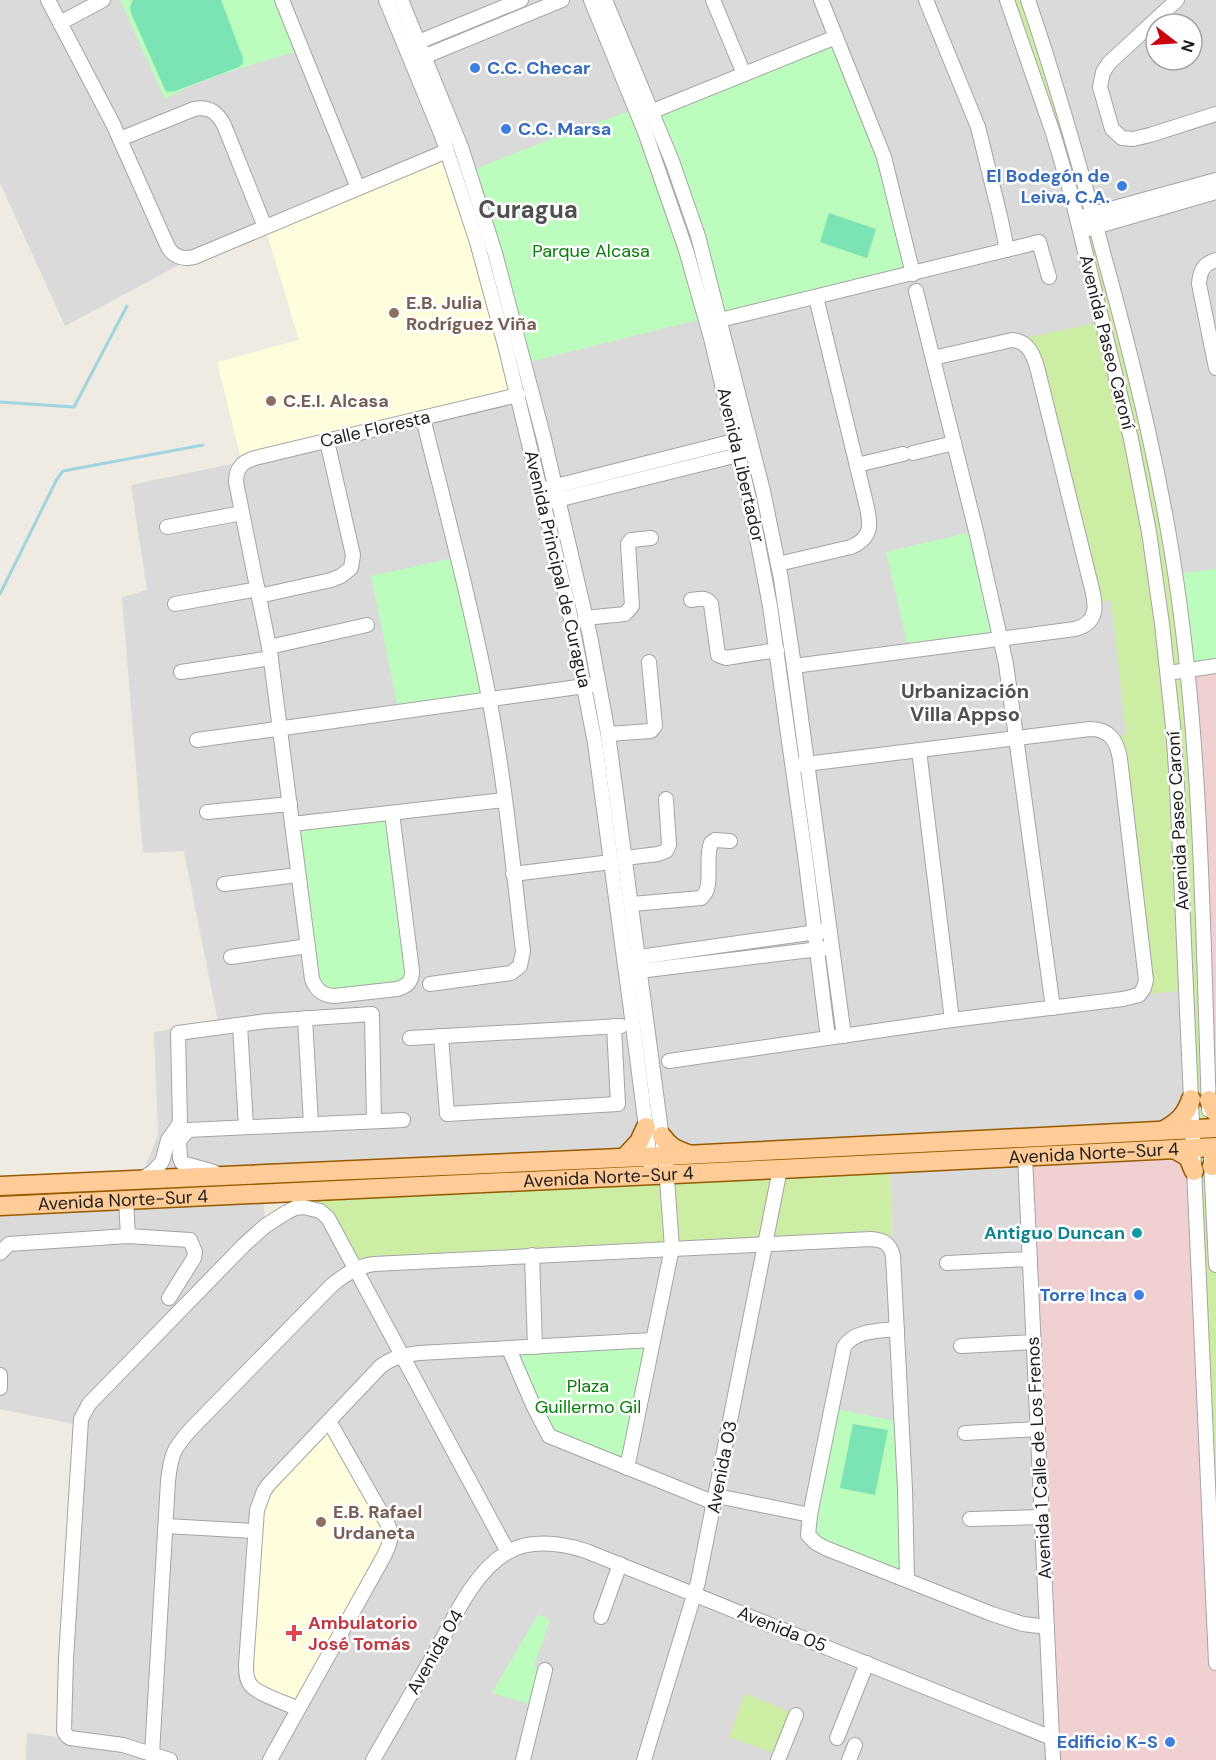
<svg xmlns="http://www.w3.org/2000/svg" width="1216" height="1760" viewBox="0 0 1216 1760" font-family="'DM Sans',sans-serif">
  <rect width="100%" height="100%" fill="#efeae2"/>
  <g fill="#dbdada" fill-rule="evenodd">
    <path d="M0 0H1007L1053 133 1131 439 1193 1129 140 1180 158 1135 154 1032 218 1022 184 851 143 853 122 597 147 590 131 485 246 461 455 173 194 257 65 326 0 183Z"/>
    <path d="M1028 0H1216V666L1188 670 1167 522ZM1156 24H1192V60H1156Z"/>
    <path d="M1025 1156 1053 1760H26L27 1733 67 1738 79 1425 0 1409V1206L263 1193 265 1225 287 1212 871 1239 892 1248 890 1164Z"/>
  </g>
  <g fill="#f1d0d1">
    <path d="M1216 666V1128H1210L1188 670Z"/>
    <path d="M1193 1148 1216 1663V1760H1053L1025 1156Z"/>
  </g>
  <g fill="#fffddb">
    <path d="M447 151 518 395 242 463 217 362 299 340 265 227Z"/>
    <path d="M329 1421 390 1530 298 1709 258 1691 247 1676 257 1510Z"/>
  </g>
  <g fill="#cdeca4" fill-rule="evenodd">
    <path d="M1007 0H1028L1097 227 1179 599 1206 1024 1209 1128H1216V1663L1193 1148 890 1164 892 1250 889 1245 363 1266 315 1209 308 1191 667 1174 665 1156 1193 1129 1185 990 1139 995 1142 993 1113 737 1126 735 1111 600 1095 603 1038 371 1016 340 1101 322 1079 231 1097 227 1076 218ZM1209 1128 1211 1147 1193 1148V1129Z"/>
    <path d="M745 1693 796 1715 779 1755 729 1737Z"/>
  </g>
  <g fill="#bcfcbc">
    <path d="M120 0H282L302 50C256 64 207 75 165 99Z"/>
    <path d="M836 37 876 137 913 274 720 320 652 111Z"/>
    <path d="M636 109 706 318 525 363 470 171 551 139Z"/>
    <path d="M976 531 1001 640 909 651 886 552Z"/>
    <path d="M457 557 489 700 399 713 371 576Z"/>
    <path d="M1216 569V666L1188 670 1176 574Z"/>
    <path d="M392 813 409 983 321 993 292 824Z"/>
    <path d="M653 1340 627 1468 554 1439 509 1349Z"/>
    <path d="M831 1408 901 1422 907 1580 816 1543 810 1515Z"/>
    <path d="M538 1614 550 1620 534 1666 545 1670 536 1706 492 1693Z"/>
  </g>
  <g fill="#7be3b4">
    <path d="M133 0H221L243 58V63L239 67 175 91 166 92 131 13 130 7Z"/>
    <path d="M829 213 876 229 867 258 820 242Z"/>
    <path d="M853 1424 888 1430 875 1495 840 1488Z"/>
  </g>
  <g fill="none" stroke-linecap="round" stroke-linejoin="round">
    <g stroke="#a0d5df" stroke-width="3">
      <path d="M0 402 74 407 127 306"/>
      <path d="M0 594 57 479 63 471 203 445"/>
    </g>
    <defs>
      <g id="minor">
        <path d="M48 0 113 124 167 245C172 256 182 260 194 257L447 151"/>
        <path d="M282 0 358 188"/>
        <path d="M386 0 442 136 477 242 506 349 568 605 595 743 629 995 651 1166"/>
        <path d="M401 0 461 147 495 253 544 439 590 636 608 734 663 1146"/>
        <path d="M591 0 645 132 686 250 711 338 751 507 770 606 805 855 828 1038"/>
        <path d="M605 0 672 161 698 236 763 491 781 579 794 666 844 1036"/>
        <path d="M713 0 744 74"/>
        <path d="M821 0 884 157 913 274"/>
        <path d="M926 0 978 127 1000 216 1007 250"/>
        <path d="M1007 0 1053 133 1071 194 1131 439 1149 532 1162 624 1173 726 1177 785 1216 1663"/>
        <path d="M1028 0C1057 84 1081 170 1104 256 1135 369 1163 483 1179 600 1202 768 1203 940 1209 1110"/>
        <path d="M1177 0 1109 63 1103 72 1100 87 1112 129 1122 138 1133 139 1150 135 1216 114"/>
        <path d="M60 23 103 0"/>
        <path d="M411 45 521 0"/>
        <path d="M416 60 562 0"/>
        <path d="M643 115 836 37"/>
        <path d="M120 139 194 109C209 106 217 112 224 125L265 227"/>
        <path d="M1085 216 1216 180"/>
        <path d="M1088 229 1216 192"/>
        <path d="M1216 260C1203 264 1200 271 1199 284L1216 368"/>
        <path d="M916 291 976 531 1006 664 1053 1008"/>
        <path d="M720 320 1039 242 1049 277"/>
        <path d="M423 418C446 511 471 604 489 698 505 781 513 867 523 951L520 966 511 973 430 984"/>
        <path d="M913 453 954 443"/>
        <path d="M857 465 903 454"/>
        <path d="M548 488 742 439"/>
        <path d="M549 502 746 453"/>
        <path d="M167 527 242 513"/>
        <path d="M778 564 851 547C877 536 869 517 864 495L816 297"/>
        <path d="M259 596 331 580 341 576 351 568 353 555 327 441"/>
        <path d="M691 600C699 599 706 596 711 604L718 655 726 658 777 650"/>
        <path d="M175 604 258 589"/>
        <path d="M585 618 625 614 632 606 628 544 631 540 651 538"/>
        <path d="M269 647 367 625"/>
        <path d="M794 666 1075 629C1105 621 1093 595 1088 573L1038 371C1034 356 1029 341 1012 340L933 358"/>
        <path d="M181 672 271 658"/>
        <path d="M1168 673 1216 666"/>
        <path d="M608 734 651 731 655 726 649 662"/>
        <path d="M197 740 592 685"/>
        <path d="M919 750 952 1020"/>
        <path d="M207 812 290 804"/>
        <path d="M392 813 412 971C412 982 407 986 397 989L334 996C322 995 316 990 312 979L270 652 236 482C236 468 242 462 255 458L518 395"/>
        <path d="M292 824 504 800"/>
        <path d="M625 858 658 854 666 851 669 845 666 799"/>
        <path d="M513 874 611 862"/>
        <path d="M224 884 298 875"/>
        <path d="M632 904 701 898C715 887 704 860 711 843L715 840 730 841"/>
        <path d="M231 957 308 946"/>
        <path d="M632 958 824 931"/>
        <path d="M631 972 827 948"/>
        <path d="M305 1018 311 1124"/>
        <path d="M240 1025 246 1127"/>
        <path d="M441 1036 447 1114 618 1104 614 1026"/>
        <path d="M410 1038 621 1026"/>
        <path d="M669 1061 952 1020 1123 999 1139 995 1144 988 1146 980 1120 759C1117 741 1110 729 1090 729L798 765"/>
        <path d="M1025 1156 1053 1760"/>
        <path d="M1211 1159 1216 1265"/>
        <path d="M214 1172 182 1163 180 1158 179 1141 188 1130 403 1120"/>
        <path d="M141 1179 153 1172 161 1163 163 1159 168 1140 180 1123 178 1033 267 1021 372 1014 374 1121"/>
        <path d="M126 1200 128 1236"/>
        <path d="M0 1253 9 1244 128 1236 190 1240 195 1252 194 1258 169 1298"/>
        <path d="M532 1255 535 1347"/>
        <path d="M947 1263 1030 1259"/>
        <path d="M897 1329C880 1331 854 1330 844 1347L810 1515 808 1535 816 1543 825 1548 992 1614 1023 1624 1047 1627"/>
        <path d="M961 1346 1034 1342"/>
        <path d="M509 1349 533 1405 549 1436 715 1503"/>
        <path d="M0 1375V1388"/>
        <path d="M965 1433 1038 1429"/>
        <path d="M627 1468 672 1248 666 1165"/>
        <path d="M717 1496 810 1515"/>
        <path d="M970 1519 1042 1517"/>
        <path d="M166 1526 254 1531"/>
        <path d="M601 1617 620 1564"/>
        <path d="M298 1709C287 1703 256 1694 250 1684 246 1679 246 1671 246 1665L257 1510 264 1491 269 1484 381 1366C393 1357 404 1355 419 1353L653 1340"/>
        <path d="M837 1738 867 1663"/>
        <path d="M152 1754 168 1481C171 1454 173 1449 192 1428L332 1285C347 1273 356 1267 374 1264L871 1239C883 1240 890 1243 893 1256L905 1489 907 1580"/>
        <path d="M170 1760 123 1745 70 1738 67 1736 64 1731 66 1659 81 1419 89 1404 244 1245 265 1226 287 1212 295 1208 304 1207 320 1211 328 1218 508 1552"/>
        <path d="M270 1760 384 1556C389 1546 393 1536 388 1525L329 1421"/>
        <path d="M373 1760C394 1724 414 1688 435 1653 453 1620 473 1573 506 1553 530 1539 561 1543 586 1551L1052 1738"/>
        <path d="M523 1760 545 1670"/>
        <path d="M644 1760 698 1582 780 1169"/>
        <path d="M778 1760 796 1715"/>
        <path d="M849 1760 855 1745"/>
      </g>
      <g id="major">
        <path d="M1209 1100 1216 1113"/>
        <path d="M1164 1130C1178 1122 1186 1115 1191 1099"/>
        <path d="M662 1136C669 1147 677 1150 688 1154"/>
        <path d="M1174 1149 1188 1157 1194 1171"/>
        <path d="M625 1157 639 1142 646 1127"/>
        <path d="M1212 1166 1216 1155"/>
        <path d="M0 1186 665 1156 1216 1128"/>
        <path id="s1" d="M0 1206 780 1169 1216 1147"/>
      </g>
    </defs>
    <use href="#minor" stroke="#a4a4a4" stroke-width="16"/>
    <use href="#major" stroke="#965a00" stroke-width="21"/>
    <use href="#minor" stroke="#fff" stroke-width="14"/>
    <use href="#major" stroke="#ffcb97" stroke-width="18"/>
  </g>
  <g fill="#3f7fe0" stroke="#fff" stroke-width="2">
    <circle cx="475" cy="68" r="6"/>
    <circle cx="506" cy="129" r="6"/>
    <circle cx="1122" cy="186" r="6"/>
    <circle cx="1139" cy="1295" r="6"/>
    <circle cx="1170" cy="1742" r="6"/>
  </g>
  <g fill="#8d6e63" stroke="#fff" stroke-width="2">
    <circle cx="394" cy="313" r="6"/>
    <circle cx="271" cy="401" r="6"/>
    <circle cx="321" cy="1522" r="6"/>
  </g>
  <circle fill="#0f9aa8" stroke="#fff" stroke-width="2" cx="1137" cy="1233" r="6"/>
  <path fill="#e0444e" stroke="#fff" stroke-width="2" d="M291 1624h6v6h6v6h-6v6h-6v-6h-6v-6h6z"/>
  <g text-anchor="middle" stroke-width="5" stroke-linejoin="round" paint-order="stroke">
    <g font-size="18" font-weight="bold" fill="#366cbe" stroke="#fff" text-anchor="end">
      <text x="487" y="74" text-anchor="start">C.C. Checar</text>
      <text x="518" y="135" text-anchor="start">C.C. Marsa</text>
      <text x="1110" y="182">El Bodegón de<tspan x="1110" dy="21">Leiva, C.A.</tspan></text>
      <text x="1127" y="1301">Torre Inca</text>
      <text x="1158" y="1748">Edificio K-S</text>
    </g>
    <g font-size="18" fill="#058007" stroke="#fff">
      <text x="591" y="257">Parque Alcasa</text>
      <text x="588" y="1392">Plaza<tspan x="588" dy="21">Guillermo Gil</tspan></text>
    </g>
    <g font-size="18" font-weight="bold" fill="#785e54" stroke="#fff" text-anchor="start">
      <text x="406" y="309">E.B. Julia<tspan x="406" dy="21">Rodríguez Viña</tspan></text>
      <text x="283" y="407">C.E.I. Alcasa</text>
      <text x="333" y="1518">E.B. Rafael<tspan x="333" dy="21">Urdaneta</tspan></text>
    </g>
    <g font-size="18" fill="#1d1d1d" stroke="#fff">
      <text transform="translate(1107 342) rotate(76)" y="6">Avenida Paseo Caroní</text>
      <text transform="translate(375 429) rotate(-13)" y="6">Calle Floresta</text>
      <text transform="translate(741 465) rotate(77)" y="6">Avenida Libertador</text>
      <text transform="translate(558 569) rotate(77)" y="6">Avenida Principal de Curagua</text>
      <text transform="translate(1178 821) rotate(-93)" y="6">Avenida Paseo Caroní</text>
      <text dy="6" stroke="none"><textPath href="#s1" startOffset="1095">Avenida Norte-Sur 4</textPath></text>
      <text dy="6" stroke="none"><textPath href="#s1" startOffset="609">Avenida Norte-Sur 4</textPath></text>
      <text dy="6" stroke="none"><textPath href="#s1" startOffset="123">Avenida Norte-Sur 4</textPath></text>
      <text transform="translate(1039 1458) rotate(-93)" y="6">Avenida 1 Calle de Los Frenos</text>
      <text transform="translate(722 1467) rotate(-79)" y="6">Avenida 03</text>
      <text transform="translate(782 1629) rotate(22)" y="6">Avenida 05</text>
      <text transform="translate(435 1652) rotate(-60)" y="6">Avenida 04</text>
    </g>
    <g font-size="18" font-weight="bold" fill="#0d838f" stroke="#fff" text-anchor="end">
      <text x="1125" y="1239">Antiguo Duncan</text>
    </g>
    <g font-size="18" font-weight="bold" fill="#be3a42" stroke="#fff" text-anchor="start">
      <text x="308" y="1629">Ambulatorio<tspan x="308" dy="21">José Tomás</tspan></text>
    </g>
    <g font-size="20" font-weight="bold" fill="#505050" stroke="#fff">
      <text x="965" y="698">Urbanización<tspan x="965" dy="23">Villa Appso</tspan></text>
    </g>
    <g font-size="24" font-weight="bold" fill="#505050" stroke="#fff">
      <text x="528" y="218">Curagua</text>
    </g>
  </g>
  <g transform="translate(1174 42) rotate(107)"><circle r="28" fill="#ffffff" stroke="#a5a5a5" stroke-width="1.5"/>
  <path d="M0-4.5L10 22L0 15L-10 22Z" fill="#ca000d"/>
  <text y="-9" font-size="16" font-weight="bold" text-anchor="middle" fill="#1d1d1d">N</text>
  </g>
</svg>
